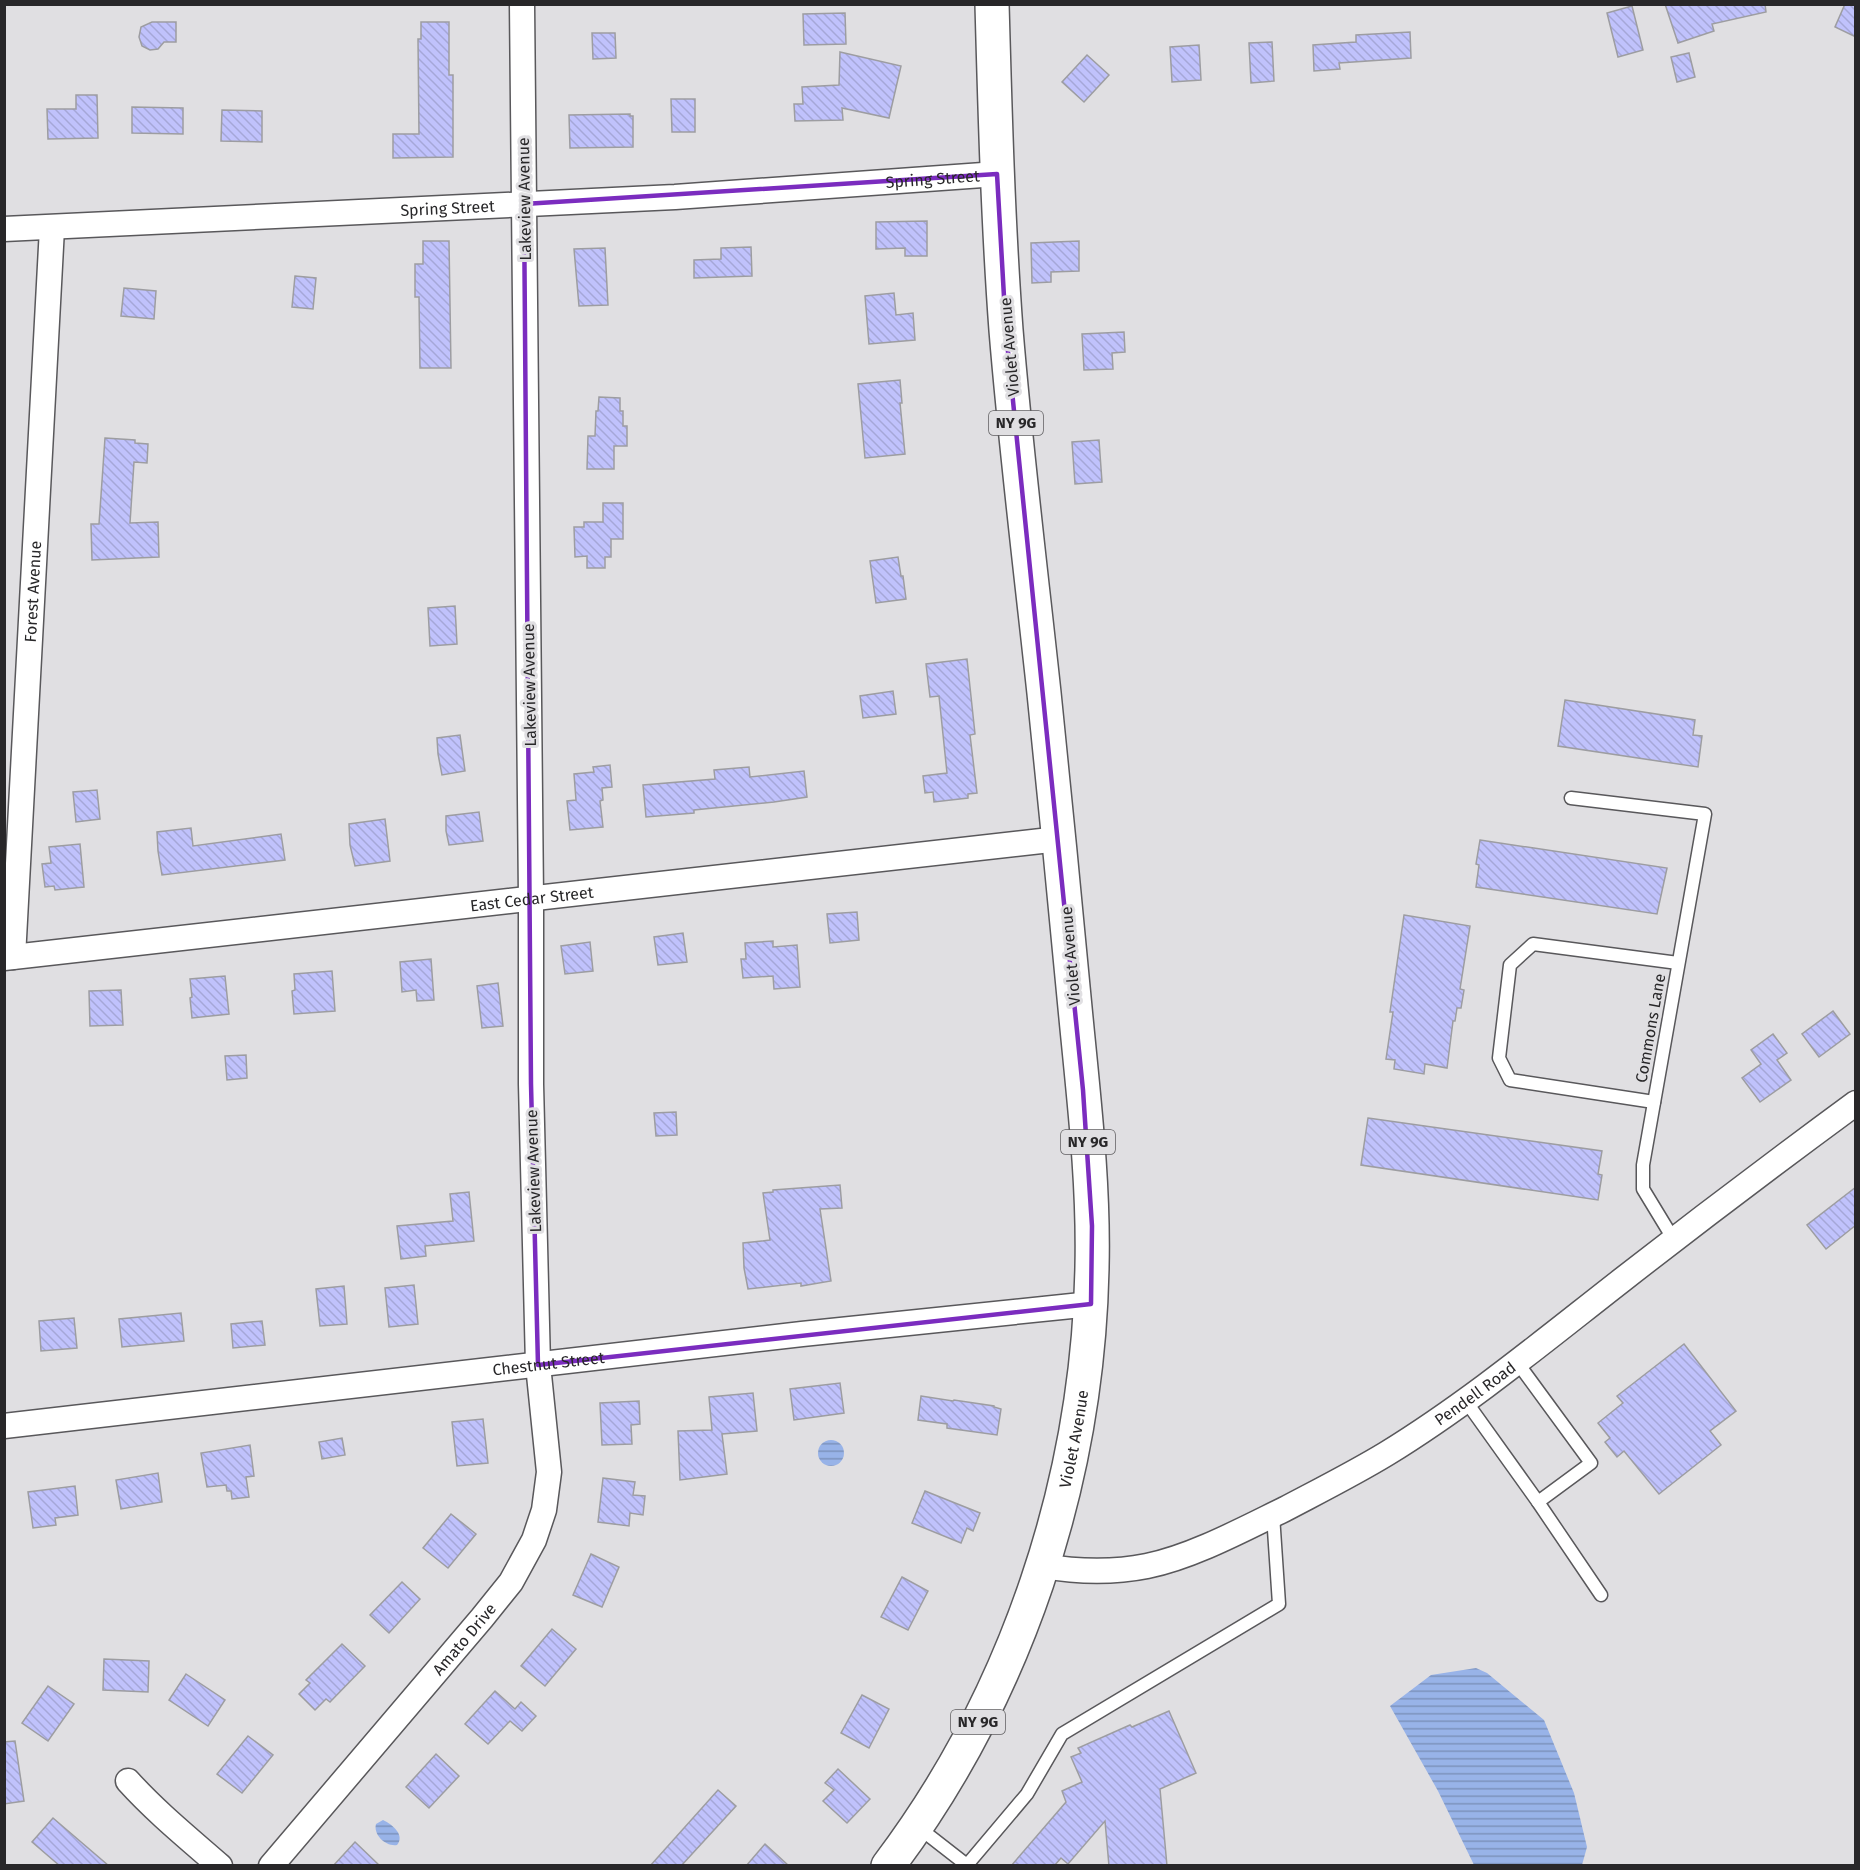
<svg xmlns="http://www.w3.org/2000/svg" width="1860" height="1870" viewBox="0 0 1860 1870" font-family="'Fira Sans',sans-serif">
  <defs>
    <pattern id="water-rules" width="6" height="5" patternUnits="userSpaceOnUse" patternTransform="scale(1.5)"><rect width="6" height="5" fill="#98b3e8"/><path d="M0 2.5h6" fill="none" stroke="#7c92bc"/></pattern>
    <pattern id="building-back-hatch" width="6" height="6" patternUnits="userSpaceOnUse" patternTransform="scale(1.5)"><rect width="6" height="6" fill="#c0c2fc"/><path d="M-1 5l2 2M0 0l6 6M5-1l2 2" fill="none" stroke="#a5a7d8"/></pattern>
  </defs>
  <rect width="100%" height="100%" fill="#e0dfe2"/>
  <g fill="url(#water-rules)">
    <circle cx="831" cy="1453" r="13"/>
    <path d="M1476 1668 1487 1673 1544 1720 1574 1793 1587 1847 1582 1865H1474L1438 1791 1390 1706 1431 1675Z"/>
    <path d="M383 1820C393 1825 405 1835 397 1845 386 1847 373 1835 376 1824Z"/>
  </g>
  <g fill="url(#building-back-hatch)" stroke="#9d9da1" stroke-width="1.5">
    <path d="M1665 4H1765L1766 12 1712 24 1714 31 1678 43Z"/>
    <path d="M1845 4H1856V37L1835 27Z"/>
    <path d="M1632 6 1643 50 1618 57 1607 13Z"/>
    <path d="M845 13 846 44 804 45 803 14Z"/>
    <path d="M152 22H176V42H164L158 49 150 50 142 46 139 37 141 27Z"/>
    <path d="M421 22H449V75H453V157L393 158V134H419L418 39H421Z"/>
    <path d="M1410 32 1411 58 1339 63 1340 69 1314 71 1313 45 1356 42V35Z"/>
    <path d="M592 33H615L616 58 593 59Z"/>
    <path d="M1272 42 1274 81 1251 83 1249 43Z"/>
    <path d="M1199 45 1201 80 1172 82 1170 47Z"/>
    <path d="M840 52 901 66 889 118 842 108 843 120 795 121 794 104H803L802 87 839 85Z"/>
    <path d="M1689 53 1695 77 1677 82 1671 57Z"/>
    <path d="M1087 55 1109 75 1084 102 1062 82Z"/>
    <path d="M76 95H97L98 138 48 139 47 109H76Z"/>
    <path d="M671 99H695V132H672Z"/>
    <path d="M132 107 183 108V134L132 133Z"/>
    <path d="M222 110 262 111V142L221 141Z"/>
    <path d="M630 114V116H633V147L570 148 569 115Z"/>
    <path d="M927 221V256H905V248L876 249V222Z"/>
    <path d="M423 241H449L451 368H420L419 297H415V264H423Z"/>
    <path d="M1079 241V271L1051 272V282L1032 283 1031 243Z"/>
    <path d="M751 247 752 276 694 278V260L721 259V248Z"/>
    <path d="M605 248 608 305 579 306 574 249Z"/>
    <path d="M295 276 316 278 313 309 292 307Z"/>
    <path d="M124 288 156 291 154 319 121 316Z"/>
    <path d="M894 293 896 315 913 313 915 340 869 344 865 296Z"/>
    <path d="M1124 332 1125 352 1112 353 1113 369 1084 370 1082 334Z"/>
    <path d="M900 380 902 403H900L905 454 865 458 858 384Z"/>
    <path d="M599 397 620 398V411H623V426H627V446H614V469H587L588 436H595L596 411H598Z"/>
    <path d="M105 438 135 440V443L148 444 147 463 134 462 130 523 158 522 159 557 92 560 91 524H99Z"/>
    <path d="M1099 440 1102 482 1075 484 1072 442Z"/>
    <path d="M603 503H623V539H611V557H605V568H587V556L575 557 574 527H584V522H603Z"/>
    <path d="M898 557 901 576H903L906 599 876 603 870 561Z"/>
    <path d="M455 606 457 644 430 646 428 608Z"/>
    <path d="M967 659 975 734 970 735 977 793 968 794V798L934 802 933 792 925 793 923 776 947 773 939 696 930 697 926 664Z"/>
    <path d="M893 691 896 714 863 718 860 696Z"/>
    <path d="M1565 700 1695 720 1693 735 1702 736 1698 767 1558 746Z"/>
    <path d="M460 735 465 771 442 775 438 754 437 738Z"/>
    <path d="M610 765 612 787 602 788 603 800 600 801 603 827 570 830 567 801 576 800 574 774 594 772 593 767Z"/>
    <path d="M749 767 750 777 804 771 807 797 774 802 694 810V813L646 817 643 785 715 779 714 770Z"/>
    <path d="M97 790 100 819 76 822 73 792Z"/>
    <path d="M479 812 483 841 449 845 446 831V816Z"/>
    <path d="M385 819 390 861 355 866 350 845 349 824Z"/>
    <path d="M191 828 193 846 281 834 285 860 162 875 158 851 157 832Z"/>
    <path d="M1480 840 1667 868 1657 914 1476 887 1479 865 1476 864Z"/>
    <path d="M80 844 84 887 55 890 54 886 45 887 42 864 51 863 49 847Z"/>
    <path d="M857 912 859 940 830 943 827 914Z"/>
    <path d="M1404 915 1470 926 1460 989 1464 990 1461 1008H1457L1455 1021H1453L1447 1068 1425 1064 1424 1074 1394 1069 1395 1060 1386 1059 1393 1012H1390Z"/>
    <path d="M683 933 687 962 658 965 654 937Z"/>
    <path d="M773 941V947L797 945 800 987 774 989 773 976 743 978 741 959H746L745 943Z"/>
    <path d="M590 942 593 971 565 974 561 946Z"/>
    <path d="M431 959 434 1000 417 1001 416 990 402 992 400 962Z"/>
    <path d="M332 971 335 1011 294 1014 292 991 295 990 294 974Z"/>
    <path d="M225 976 229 1014 192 1018 190 998 192 997 190 979Z"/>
    <path d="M498 983 503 1026 482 1028 477 986Z"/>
    <path d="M121 990 123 1025 90 1026 89 991Z"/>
    <path d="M1833 1011 1850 1034 1819 1057 1802 1034Z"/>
    <path d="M1773 1034 1787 1053 1777 1060 1791 1080 1760 1102 1742 1078 1761 1064 1751 1050Z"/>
    <path d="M246 1055 247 1078 227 1080 225 1056Z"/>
    <path d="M676 1112 677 1135 656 1136 654 1113Z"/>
    <path d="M1368 1118 1602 1151 1598 1174 1602 1175 1598 1200 1361 1165Z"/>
    <path d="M840 1185 842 1208 820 1209 831 1281 801 1286V1283L748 1289 744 1268 743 1243 770 1240 763 1193 773 1192V1190Z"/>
    <path d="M1856 1187V1225L1826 1249 1807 1225Z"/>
    <path d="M469 1192 474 1241 425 1246 426 1256 401 1259 397 1226 453 1221 450 1194Z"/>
    <path d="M414 1285 418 1324 389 1327 385 1288Z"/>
    <path d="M344 1286 347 1324 320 1326 316 1289Z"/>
    <path d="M181 1313 184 1341 122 1347 119 1319Z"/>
    <path d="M74 1318 77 1348 41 1351 39 1321Z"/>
    <path d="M262 1321 265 1345 233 1348 231 1324Z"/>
    <path d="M1684 1344 1736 1411 1710 1431 1721 1445 1659 1494 1624 1451 1617 1457 1605 1442 1610 1438 1598 1423 1623 1403 1617 1396Z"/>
    <path d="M840 1383 844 1413 794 1420 790 1389Z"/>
    <path d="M753 1393 757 1431 722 1434 727 1474 680 1480 678 1431 712 1430 709 1397Z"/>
    <path d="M921 1396 953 1401 954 1400 994 1406V1407L1001 1409 997 1435 947 1428V1424L918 1420Z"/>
    <path d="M639 1401 640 1424 631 1425 632 1444 602 1445 600 1403Z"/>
    <path d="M483 1419 488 1463 457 1466 452 1422Z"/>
    <path d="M342 1438 345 1455 322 1459 319 1442Z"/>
    <path d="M250 1445 254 1476 246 1477 249 1497 232 1499 231 1491H227L226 1485 207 1487 201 1453Z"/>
    <path d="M158 1473 162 1502 121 1509 116 1480Z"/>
    <path d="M603 1478 635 1482 633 1495 645 1496 643 1515 630 1513 629 1526 598 1522Z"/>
    <path d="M75 1486 78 1515 55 1518 56 1525 33 1528 28 1492Z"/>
    <path d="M925 1491 980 1513 973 1531 967 1528 961 1543 912 1523Z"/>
    <path d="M451 1514 476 1534 448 1568 423 1548Z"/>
    <path d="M591 1554 619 1567 602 1607 573 1595Z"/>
    <path d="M902 1577 928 1591 908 1630 881 1617Z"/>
    <path d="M402 1582 420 1599 389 1633 370 1615Z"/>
    <path d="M552 1629 576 1649 545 1686 521 1666Z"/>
    <path d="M342 1644 365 1666 330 1702 326 1699 315 1710 299 1694 310 1683 306 1680Z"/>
    <path d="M104 1659 149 1661 148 1692 103 1690Z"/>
    <path d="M186 1674 225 1700 208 1726 169 1700Z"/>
    <path d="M48 1686 74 1704 48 1741 22 1723Z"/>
    <path d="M495 1691 515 1709 521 1702 536 1716 522 1731 510 1721 488 1744 465 1724Z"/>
    <path d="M862 1695 889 1709 869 1748 841 1733Z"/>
    <path d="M1169 1711 1196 1773 1160 1789 1167 1866H1109L1105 1821 1068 1864 1061 1858 1054 1866H1011L1066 1802 1062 1791 1082 1782 1071 1757 1081 1753 1078 1748 1130 1725 1132 1727Z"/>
    <path d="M248 1736 273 1755 242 1793 217 1774Z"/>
    <path d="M15 1741 24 1801 4 1804V1742Z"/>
    <path d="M436 1754 459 1776 429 1808 406 1787Z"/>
    <path d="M838 1769 870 1799 847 1823 823 1801 834 1790 825 1783Z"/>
    <path d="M718 1790 736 1806 681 1866H650Z"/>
    <path d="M53 1818 109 1866H60L32 1842Z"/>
    <path d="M355 1842 380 1866H333Z"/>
    <path d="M765 1844 789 1866H746Z"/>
  </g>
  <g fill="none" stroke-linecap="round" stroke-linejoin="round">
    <defs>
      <g id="service">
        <path d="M1571 798 1705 814 1643 1165V1189L1674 1240"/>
        <path d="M1654 1102 1510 1080 1499 1058 1510 965 1533 944 1678 963"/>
        <path d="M1465 1400 1538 1502 1591 1463 1517 1362"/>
        <path d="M1538 1502 1601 1595"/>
        <path d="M918 1827 968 1866"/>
        <path d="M967 1865 1027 1794 1062 1734 1279 1604 1273 1515"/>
      </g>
      <g id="minor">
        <path id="s1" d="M4 229 675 197 997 174"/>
        <path id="s2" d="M13 957 52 228"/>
        <path id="s3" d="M4 958 1059 839"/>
        <path id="s4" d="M4 1426 802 1334 1091 1304"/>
        <path id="s5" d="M1043 1566C1078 1572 1112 1573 1147 1566 1192 1557 1244 1529 1285 1509 1319 1491 1353 1474 1386 1454 1469 1403 1545 1340 1622 1280 1699 1220 1777 1161 1856 1103"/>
        <path d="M128 1781C156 1812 188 1838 220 1866"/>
        <path id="s6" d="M271 1866 482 1618 511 1582 534 1540 544 1510 549 1472 538 1365 531 1084V898L522 4"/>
      </g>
      <g id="primary">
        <path id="s7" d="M888 1866C1017 1695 1088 1481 1092 1267 1094 1184 1084 1101 1076 1018 1066 910 1055 801 1044 693 1031 572 1016 452 1006 330 998 222 995 113 992 4"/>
      </g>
    </defs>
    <use href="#service" stroke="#59585b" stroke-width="15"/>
    <use href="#minor" stroke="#59585b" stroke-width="27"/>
    <use href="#primary" stroke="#59585b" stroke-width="36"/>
    <use href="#service" stroke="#fff" stroke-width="12"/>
    <use href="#minor" stroke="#fff" stroke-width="24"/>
    <use href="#primary" stroke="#fff" stroke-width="33"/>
  </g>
  <path fill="none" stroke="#7b2cbf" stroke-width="4.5" stroke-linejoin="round" d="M997 174 1006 332 1083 1090 1092 1226 1091 1304 538 1365 531 1084 524 204Z"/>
  <g text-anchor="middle" stroke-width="6" stroke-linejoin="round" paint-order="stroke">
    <g fill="#e0dfe2" stroke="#5f5e60" stroke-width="1.5">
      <rect x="989" y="411" width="54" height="24" rx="4.5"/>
      <rect x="1061" y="1130" width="54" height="24" rx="4.5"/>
      <rect x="951" y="1710" width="54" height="24" rx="4.5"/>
    </g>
    <g font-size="15" font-weight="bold" fill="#282729">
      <text x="1016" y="428">NY 9G</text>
      <text x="1088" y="1147">NY 9G</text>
      <text x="978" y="1727">NY 9G</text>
    </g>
    <g font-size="16" fill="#282729" stroke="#e0dfe2">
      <text dy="6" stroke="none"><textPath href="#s1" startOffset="930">Spring Street</textPath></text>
      <text transform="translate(524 199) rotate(-91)" y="6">Lakeview Avenue</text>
      <text dy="6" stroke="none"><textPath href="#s1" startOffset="444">Spring Street</textPath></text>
      <text transform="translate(1009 347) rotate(-95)" y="6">Violet Avenue</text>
      <text dy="6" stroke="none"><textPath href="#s2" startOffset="366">Forest Avenue</textPath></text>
      <text transform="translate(529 685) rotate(-91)" y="6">Lakeview Avenue</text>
      <text dy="6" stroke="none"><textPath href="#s3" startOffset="531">East Cedar Street</textPath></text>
      <text transform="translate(1070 956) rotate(-95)" y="6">Violet Avenue</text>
      <text transform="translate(1650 1028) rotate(-80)" y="6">Commons Lane</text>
      <text transform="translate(533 1171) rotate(-92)" y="6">Lakeview Avenue</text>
      <text dy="6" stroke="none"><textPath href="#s4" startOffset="548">Chestnut Street</textPath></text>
      <text dy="6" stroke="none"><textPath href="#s5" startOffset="477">Pendell Road</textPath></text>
      <text dy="6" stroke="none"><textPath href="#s7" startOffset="470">Violet Avenue</textPath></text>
      <text dy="6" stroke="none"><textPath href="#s6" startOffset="298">Amato Drive</textPath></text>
    </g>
  </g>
  <rect width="1860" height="1870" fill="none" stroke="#282729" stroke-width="12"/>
</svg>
